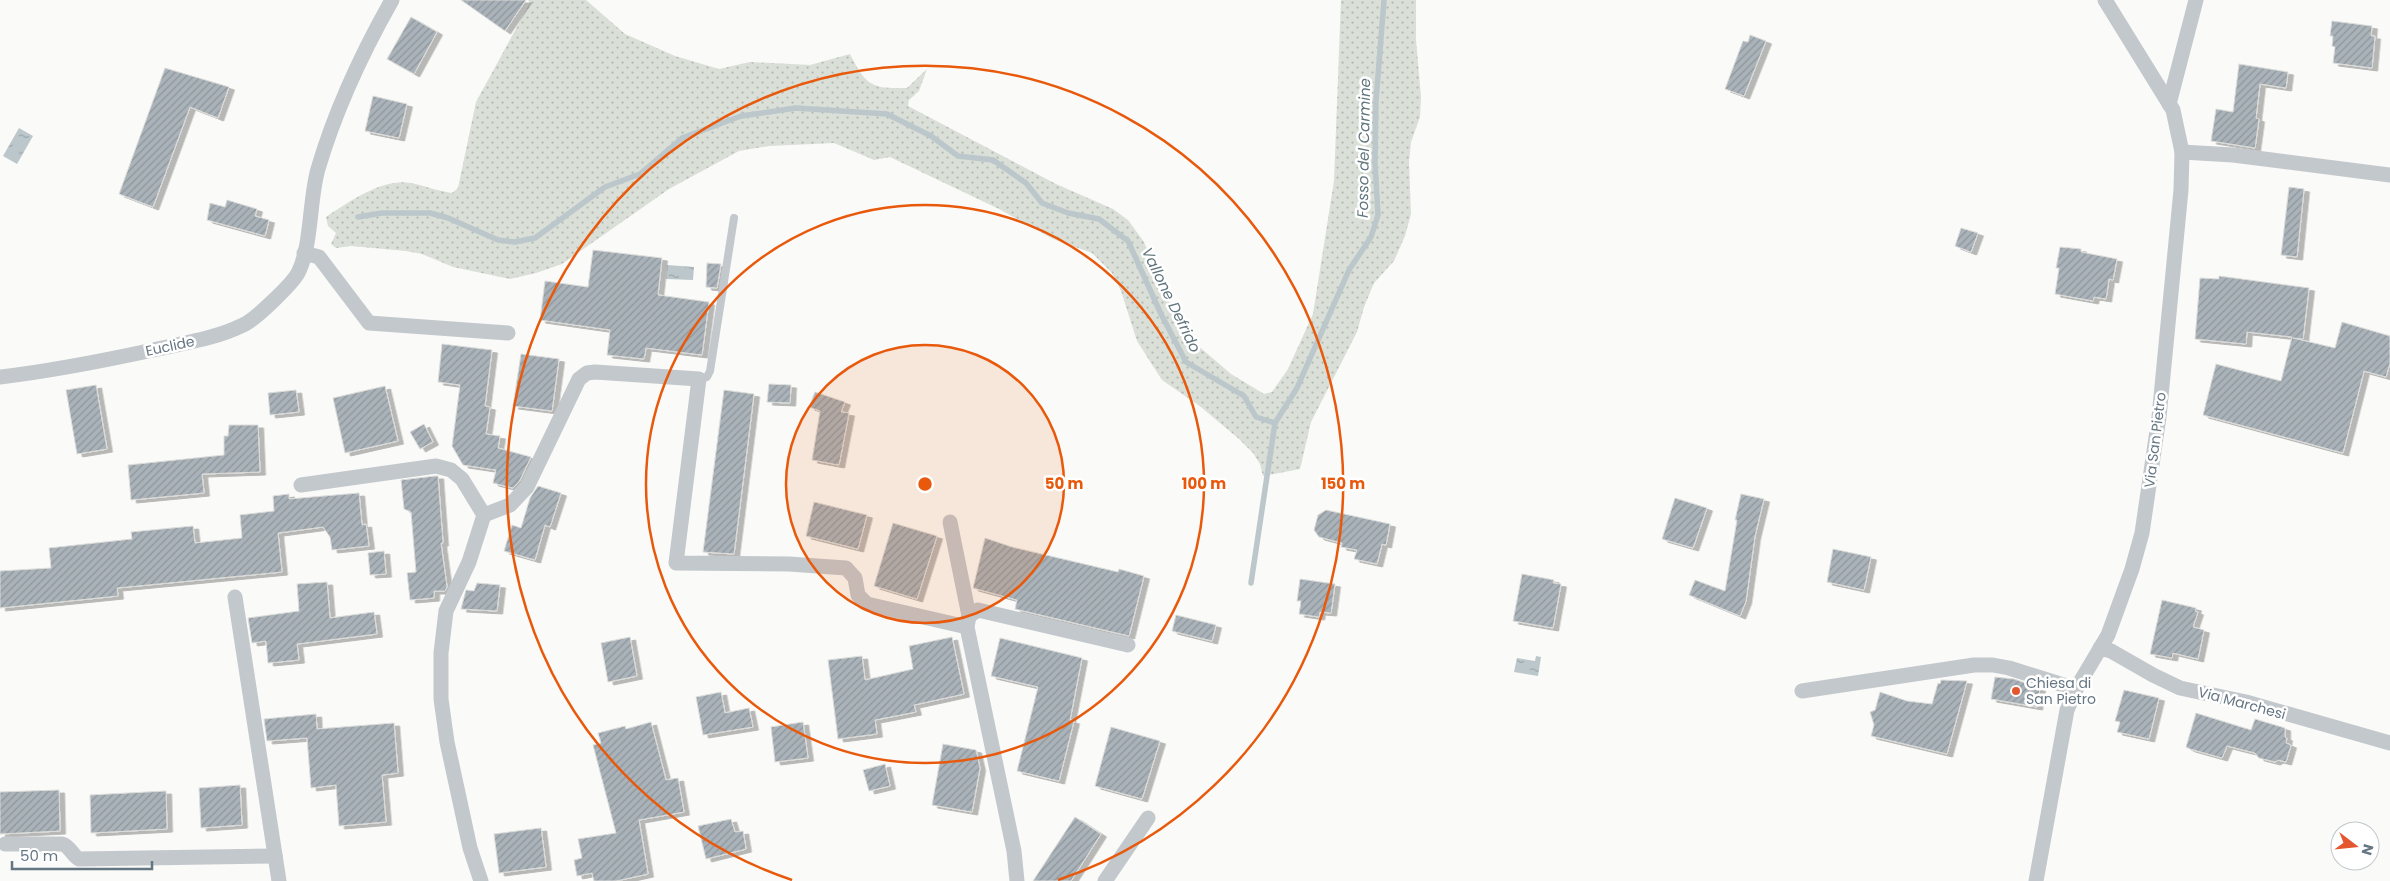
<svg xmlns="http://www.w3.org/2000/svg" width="2390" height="881" viewBox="0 0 2390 881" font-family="Poppins,sans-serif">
  <defs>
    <pattern id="grass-dots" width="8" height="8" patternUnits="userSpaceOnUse" patternTransform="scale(1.25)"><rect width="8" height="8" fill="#dadfd7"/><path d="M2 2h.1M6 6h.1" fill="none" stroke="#b4b9b4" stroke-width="1.8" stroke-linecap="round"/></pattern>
    <pattern id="water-ripples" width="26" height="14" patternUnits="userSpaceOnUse" patternTransform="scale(1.25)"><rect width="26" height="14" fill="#bbc7cb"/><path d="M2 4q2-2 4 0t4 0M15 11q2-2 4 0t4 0" fill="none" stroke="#9ca6aa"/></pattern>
    <pattern id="building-hatch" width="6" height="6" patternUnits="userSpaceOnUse" patternTransform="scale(1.25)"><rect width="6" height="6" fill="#aab3b9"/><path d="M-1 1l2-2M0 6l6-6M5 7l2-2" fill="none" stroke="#8e969c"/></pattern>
    <filter id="shadow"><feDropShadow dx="5.5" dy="3" stdDeviation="0" flood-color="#0004"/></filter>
  </defs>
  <rect width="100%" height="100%" fill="#fafaf8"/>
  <path fill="url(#grass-dots)" d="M528 0H586L625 34 675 56 719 69 750 62 810 65 850 54C866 86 872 89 907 88L927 69 919 91 909 100 908 106 1056 184 1113 209 1128 220 1144 242 1182 332 1231 374 1264 394 1272 392 1288 369 1313 314 1334 181 1341 0H1416V40L1421 97 1420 117 1411 142 1409 162 1411 214 1405 236 1394 261 1374 283 1364 307 1357 332 1311 422 1300 469 1263 476 1260 464 1253 453 1239 439 1201 407 1162 380 1137 341 1121 291 1112 273 1092 253 1053 239 999 209 890 157 874 160 834 143 769 146 739 151 669 189 562 264 536 273 510 279 453 267 422 254 406 251 351 246 336 248 331 244 336 233 328 226 326 217C349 202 382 178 411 183 425 186 438 191 452 193L458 188 476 102 530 3Z"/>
  <g fill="url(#water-ripples)">
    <path d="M19 128 33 136 17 164 3 156Z"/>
    <path d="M667 265 694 267 693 280 666 279Z"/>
    <path d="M1536 656 1541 657 1538 676 1514 672 1517 658 1535 661Z"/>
  </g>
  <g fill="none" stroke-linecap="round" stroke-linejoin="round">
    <g stroke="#bbc7cb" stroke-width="5.5">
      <path d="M358 217 382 213H430L448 218 498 240 515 242 535 238 605 187 640 174 682 138 741 116 796 108 887 114 931 136 958 156 993 160 1026 183 1042 203 1068 213 1099 219 1128 241 1161 314 1186 362 1244 396 1256 417 1275 423"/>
      <path d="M1251 583 1275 423 1297 388 1349 270 1371 237 1378 215 1375 163 1376 101 1384 0"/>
    </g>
  </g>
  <g fill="url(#building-hatch)" stroke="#dcdcda" filter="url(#shadow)">
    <path d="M461 0H526L505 31Z"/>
    <path d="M411 17 437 32 414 74 387 59Z"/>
    <path d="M2332 21 2372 26 2371 36H2375L2372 68 2333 63 2335 47 2332 46 2333 36H2330Z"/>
    <path d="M1750 35 1766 41 1744 96 1725 89 1743 41 1748 42Z"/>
    <path d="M2239 64 2288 72 2286 88 2260 84 2256 118 2259 119 2255 148 2211 141 2216 109 2233 112Z"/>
    <path d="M165 68 229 87 218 118 190 107 153 207 119 194Z"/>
    <path d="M373 96 407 104 399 138 365 131Z"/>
    <path d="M2289 187 2304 189 2297 257 2281 255Z"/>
    <path d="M227 200 257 209 255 216 269 220 265 236 207 220 210 203 225 207Z"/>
    <path d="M1961 228 1978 233 1971 252 1955 246Z"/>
    <path d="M2060 247 2081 249V252L2117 259 2113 280 2109 279 2106 299 2094 297 2093 301 2055 294 2059 268H2056Z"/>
    <path d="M593 250 662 258 658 295 709 302 702 355 646 348 644 359 607 355 610 330 540 320 545 281 588 287Z"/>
    <path d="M707 263 721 264 717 288 706 287Z"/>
    <path d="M2219 276 2309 288 2303 339 2293 338 2335 348 2342 322 2390 336V363L2386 377 2364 371 2343 453 2203 415 2216 364 2281 381 2292 337 2247 332 2246 344 2195 339 2200 278 2219 279Z"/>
    <path d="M442 344 492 350 485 406 490 407 486 434 500 436 498 448 531 457 519 482 513 488 493 483 496 470 463 465 452 446 460 385 438 382Z"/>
    <path d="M521 354 559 359 552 411 513 406Z"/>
    <path d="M769 384 791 385 790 403 767 402Z"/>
    <path d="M96 385 107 449 77 454 66 390Z"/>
    <path d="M385 386 398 441 345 453 333 398Z"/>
    <path d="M296 390 299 412 270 415 268 393Z"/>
    <path d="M724 390 754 394 734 554 703 552Z"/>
    <path d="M815 392 845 402 841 412 849 413 839 465 812 460 820 411 809 407Z"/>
    <path d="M424 424 433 442 420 449 410 432Z"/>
    <path d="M229 425H258L260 472 202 474 204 493 131 500 128 465 224 455V436H228Z"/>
    <path d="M435 476H438L443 543H441L447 587 445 591H434V598L410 600 407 573 416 572 411 512 404 509 401 480Z"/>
    <path d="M538 486 561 493 550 527 545 525 535 560 504 551 512 525 521 528 530 498Z"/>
    <path d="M359 493 362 525 366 524 369 546 332 550 330 537 323 527 278 533 282 572 117 588 118 596 0 608V571L51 568 49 548 132 539 131 532 193 526 195 543 242 538 240 515 274 511 273 496 289 494V499Z"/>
    <path d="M1741 494 1764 499 1755 536 1746 601 1740 616 1689 595 1695 580 1725 591 1737 520H1735Z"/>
    <path d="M1675 498 1707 508 1693 548 1662 539Z"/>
    <path d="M814 502 867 515 858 549 806 536Z"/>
    <path d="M1326 510 1390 524 1386 545 1382 544 1377 564 1354 559 1357 550 1341 547 1342 543 1319 537 1314 530 1318 515Z"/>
    <path d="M893 523 937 536 917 599 874 586Z"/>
    <path d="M985 538 1012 547 1118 572 1119 569 1144 576 1129 636 1015 609 1017 600 973 588Z"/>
    <path d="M1833 549 1871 557 1864 590 1827 582Z"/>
    <path d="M384 551 386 574 370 575 368 553Z"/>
    <path d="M1522 574 1554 580 1553 583 1561 584 1553 628 1513 621Z"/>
    <path d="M1300 579 1335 584 1331 613 1320 612 1319 617 1299 614 1301 601H1297Z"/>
    <path d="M327 582 330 618 374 612 377 634 297 644 299 660 268 663 266 641 252 643 248 618 299 611 297 584Z"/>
    <path d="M477 583 500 585 497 611 461 609 466 590 474 591Z"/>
    <path d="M2162 600 2196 608 2195 611 2198 612 2193 627 2204 630 2198 659 2173 653 2172 658 2150 654Z"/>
    <path d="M1176 615 1216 625 1212 641 1172 631Z"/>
    <path d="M630 637 637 676 608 682 601 643Z"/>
    <path d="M952 637 964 694 914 705 916 712 875 720 877 734 838 739 828 660 862 656 865 680 913 669 909 646Z"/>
    <path d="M1000 638 1082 658 1070 720 1074 721 1059 781 1017 771 1038 687 991 676Z"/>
    <path d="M1995 677 2014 679 2040 688 2037 707 1991 699Z"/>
    <path d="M1941 680 1967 681 1947 754 1871 736 1874 725 1870 712 1875 710 1880 692 1907 701 1932 704 1938 683 1940 684Z"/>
    <path d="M2124 690 2159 698 2149 739 2117 732 2120 722 2115 721Z"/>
    <path d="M721 692 725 713 749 708 753 727 703 735 696 697Z"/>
    <path d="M2196 713 2251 730 2255 719 2285 728V737L2287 738 2286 743 2291 745 2286 762 2278 760 2275 762 2259 758 2255 753 2227 746 2222 758 2190 749 2186 747Z"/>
    <path d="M316 714 317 729 394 723 398 773 382 775 386 822 339 826 336 785 311 788 307 738 267 741 264 719Z"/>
    <path d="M651 722 666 780 678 778 684 812 639 820 648 874 616 881H594L592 873 577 876 574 860 582 858 578 839 616 833 593 745 601 743 598 733 625 726 626 729Z"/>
    <path d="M803 722 808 758 775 762 771 727Z"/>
    <path d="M1111 727 1160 741 1142 799 1095 786Z"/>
    <path d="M943 744 976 750 980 768 972 812 932 805Z"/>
    <path d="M885 764 890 786 869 791 863 770Z"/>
    <path d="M240 785 242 825 201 828 199 788Z"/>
    <path d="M59 790 60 831 0 834V792Z"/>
    <path d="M166 791 167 829 91 833 90 795Z"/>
    <path d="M1075 817 1101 834 1071 881H1033Z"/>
    <path d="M731 819 735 832 743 831 746 849 706 859 698 826Z"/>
    <path d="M541 828 546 867 499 873 494 834Z"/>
  </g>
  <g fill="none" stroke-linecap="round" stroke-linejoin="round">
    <path stroke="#c3c8cc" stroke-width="8" d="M699 379 707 377 710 371 734 218"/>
    <g stroke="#c3c8cc" stroke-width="15">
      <path d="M2169 104 2196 0"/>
      <path d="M2182 152 2233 155 2390 175"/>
      <path d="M304 253 319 257 369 323 508 333"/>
      <path d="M0 377C52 371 102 361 153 350 183 343 215 339 243 325 255 320 292 284 298 273 312 246 309 200 318 169 335 111 362 53 392 0"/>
      <path d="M301 485 436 466 451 470 462 479 484 515 469 562 446 611 441 653V699L447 742 470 848 481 881"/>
      <path d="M484 515 510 505 527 487 579 379 587 373 595 372 699 379 676 563 789 564 846 568 855 578 858 595 867 604 967 627"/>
      <path d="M950 522 969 616"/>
      <path d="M235 597 279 881"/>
      <path d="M2100 648 2111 651 2153 675 2180 688 2246 702 2390 743"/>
      <path d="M1802 691 1974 665H1993L2009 668 2076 689"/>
      <path d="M5 844H62C70 846 72 855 79 859L275 856"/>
      <path d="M1017 881 1014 851 967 627 969 616 978 610 1128 645"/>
      <path d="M1105 881 1148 818"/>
      <path d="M2036 881 2067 710 2076 689 2108 635 2132 569 2142 533 2159 417 2181 190 2182 152 2173 110 2105 0"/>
    </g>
  </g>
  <circle cx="925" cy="484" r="139" fill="#e8590c" fill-opacity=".12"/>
  <g fill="none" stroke="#e8590c" stroke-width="2.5">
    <circle cx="925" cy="484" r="139"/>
    <circle cx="925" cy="484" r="279"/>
    <path d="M792 880A418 418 0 1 1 1058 880"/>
  </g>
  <circle fill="#e4572e" stroke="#fff" stroke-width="2" cx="2016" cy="691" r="5"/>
  <g text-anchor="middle" stroke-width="5" stroke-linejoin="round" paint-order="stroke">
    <g font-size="14" fill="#657683" stroke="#fff">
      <text transform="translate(170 346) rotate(-12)" y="5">Euclide</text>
      <text transform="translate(2155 440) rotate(-83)" y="5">Via San Pietro</text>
      <text transform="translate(2242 703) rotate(15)" y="5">Via Marchesi</text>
    </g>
    <g font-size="14" fill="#657683" stroke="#fff" text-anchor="start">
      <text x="2026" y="688">Chiesa di<tspan x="2026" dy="16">San Pietro</tspan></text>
    </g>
    <g font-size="15" font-style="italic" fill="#60757c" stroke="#fff">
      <text transform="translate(1364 148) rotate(-89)" y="5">Fosso del Carmine</text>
      <text transform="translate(1171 300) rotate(64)" y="5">Vallone Defrido</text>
    </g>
  </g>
  <circle cx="925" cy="484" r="8" fill="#e8590c" stroke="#fff" stroke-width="2.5"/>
  <g font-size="15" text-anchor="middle" font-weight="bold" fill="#e8590c" stroke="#fff" stroke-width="5" stroke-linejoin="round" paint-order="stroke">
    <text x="1064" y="489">50 m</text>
    <text x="1204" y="489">100 m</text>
    <text x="1343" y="489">150 m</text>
  </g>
  <g transform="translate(2355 846) rotate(106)"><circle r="24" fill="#ffffff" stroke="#c1c8cd"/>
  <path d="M0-4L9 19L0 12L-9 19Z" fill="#e4572e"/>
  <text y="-8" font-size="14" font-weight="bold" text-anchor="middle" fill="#657683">N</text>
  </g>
  <path d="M12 861v8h140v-8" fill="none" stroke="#657683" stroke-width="2.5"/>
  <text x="20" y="861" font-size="15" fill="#657683" stroke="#ffffff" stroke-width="4" paint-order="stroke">50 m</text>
</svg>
